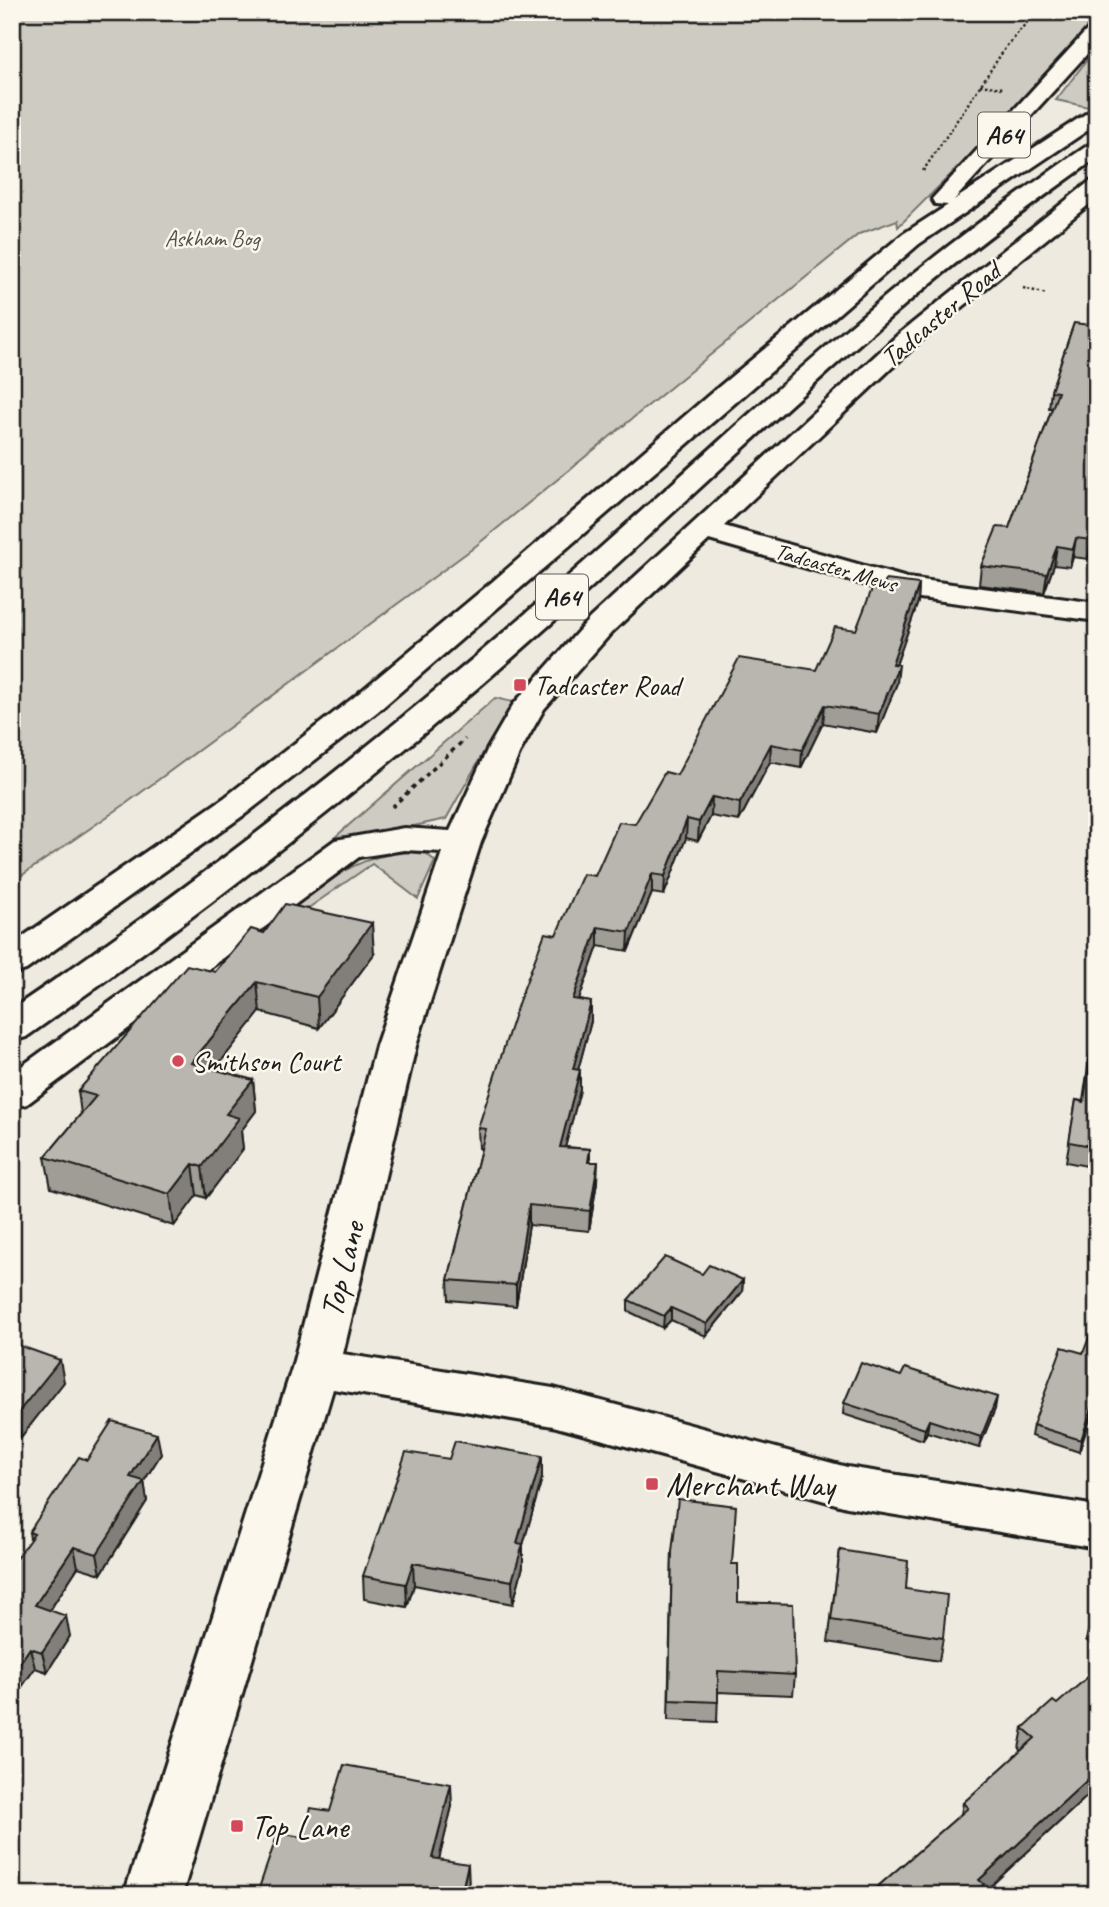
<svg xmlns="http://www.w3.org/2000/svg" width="1109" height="1907" viewBox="0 0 1109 1907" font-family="Caveat,sans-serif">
  <rect width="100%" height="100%" fill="#eeeadf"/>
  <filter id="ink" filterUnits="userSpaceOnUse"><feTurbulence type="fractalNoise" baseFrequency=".0143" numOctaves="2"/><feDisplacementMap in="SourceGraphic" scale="14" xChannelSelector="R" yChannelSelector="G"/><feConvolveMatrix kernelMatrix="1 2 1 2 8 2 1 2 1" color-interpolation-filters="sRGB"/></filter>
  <g filter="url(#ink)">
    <g fill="#ceccc2" stroke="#75746f" stroke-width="2">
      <path d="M12 12H1097V22L1030 96 898 227 897 220 859 234 472 549 124 805 12 882Z"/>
      <path d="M1097 47V105L1093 108 1056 100Z"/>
      <path d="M495 698 517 703 491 739 446 819 326 845Z"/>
      <path d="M409 852 427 854 435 861 418 899 372 864 294 918 293 908C335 877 355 856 409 852Z"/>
    </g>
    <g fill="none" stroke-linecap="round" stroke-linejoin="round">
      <defs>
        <path id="minor" d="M1097 180V198L918 343 724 526 907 578 1097 603V621L904 596 709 540 612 632 544 709 521 750 481 842 416 1046 343 1354 553 1388 847 1467 1097 1506V1548L847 1507 553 1426 333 1389 182 1895H124L292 1368 376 1046 442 852 404 850 359 857 27 1104 12 1108V1073L335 840 404 828 450 831 487 750 513 705 590 618 900 333 1089 182Z"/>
        <g id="highway">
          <path d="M1097 25V43L954 200 1090 111 1097 109V124L919 244 377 712 248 812 26 970 12 974V944L224 798 353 698 492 582 709 395 903 234 948 205 935 204 932 199 1090 27Z"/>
          <path d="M1097 142V158C1025 209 954 262 887 320 771 419 661 526 546 628 381 775 207 910 26 1037L12 1041V1009C191 888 361 756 524 615 640 515 751 409 868 311 939 251 1013 196 1090 144Z"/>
        </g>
      </defs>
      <use href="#minor" stroke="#1c1c1c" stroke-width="6"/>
      <use href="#highway" stroke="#1c1c1c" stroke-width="6"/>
      <g stroke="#1c1c1c" stroke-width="2.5" stroke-dasharray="2.5 2.5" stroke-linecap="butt">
        <path d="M980 85 1003 88"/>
        <path d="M923 171 1008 44 1036 12"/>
        <path d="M1023 288 1047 294"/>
      </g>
      <path stroke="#1c1c1c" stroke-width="3.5" stroke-dasharray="4.5 4.5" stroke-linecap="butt" d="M392 807 465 739"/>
      <use href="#minor" fill="#fbf7ec" fill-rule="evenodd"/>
      <use href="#highway" fill="#fbf7ec" fill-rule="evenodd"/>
    </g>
    <g fill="#9f9d96" stroke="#1c1c1c" stroke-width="2">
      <path d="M1074 323 1097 532 1088 559 1073 557 1070 567 1054 565 1044 593 979 585 981 566 1009 528 1052 408H1049L1051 391Z"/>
      <path d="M919 584 918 602 896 665 897 683 877 733 823 723 801 768 770 762 739 821 711 816 698 841 686 838 664 895 652 893 628 951 598 946 579 1000 591 1002V1021L578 1070H580V1090L565 1147 590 1149V1162L597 1182 589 1231 529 1225 516 1306 449 1300 448 1280 481 1149 479 1148 478 1128 556 935 595 876 635 824 677 775 816 670 856 630 882 591Z"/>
      <path d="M374 954 319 1028 260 1012 215 1069 253 1080 256 1111 241 1131 243 1149 206 1198 197 1195 174 1226 51 1188 45 1157 81 1114 78 1091 215 972Z"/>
      <path d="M1097 1005V1168L1066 1162 1076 1100 1083 1101Z"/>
      <path d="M743 1280 742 1292 706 1336 671 1320 663 1328 628 1311V1300Z"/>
      <path d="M1097 1338V1418L1091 1416 1079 1452 1031 1436 1033 1425 1083 1353Z"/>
      <path d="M12 1343 64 1382 21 1437 12 1434Z"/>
      <path d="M844 1403 995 1409 979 1448 927 1432 923 1440 843 1414Z"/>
      <path d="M161 1454 144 1481 147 1501 101 1574 78 1567 50 1610 70 1636 47 1672 35 1668 12 1701 30 1539 29 1532 87 1460Z"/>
      <path d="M542 1456V1478L523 1545V1566L513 1604 414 1585 407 1607 364 1599 363 1576 449 1459Z"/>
      <path d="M840 1550 906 1589 943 1638 939 1661 828 1642Z"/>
      <path d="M672 1552 732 1564 738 1602 795 1675 793 1695 718 1692 717 1722 668 1720Z"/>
      <path d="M1097 1614V1648L1086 1640 1091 1619Z"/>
      <path d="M1023 1728 1097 1787 981 1895H868L961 1814 963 1803 1021 1751 1019 1749Z"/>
      <path d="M452 1806 439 1859 469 1886 467 1895H259L258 1891 302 1837 330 1811Z"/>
    </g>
    <g fill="#827f7a" stroke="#1c1c1c" stroke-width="2">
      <path d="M1097 523V532L1088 559 1091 540Z"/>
      <path d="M1076 538 1073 557 1070 567 1073 549Z"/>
      <path d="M1057 546 1054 565 1044 593 1047 574Z"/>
      <path d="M919 584 918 602 890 682 892 664Z"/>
      <path d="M899 665 897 683 877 733 879 714Z"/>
      <path d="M825 705 823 723 801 768 802 750Z"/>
      <path d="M771 744 770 762 739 821 740 803Z"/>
      <path d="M712 797 711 816 698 841 699 822Z"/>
      <path d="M687 819 686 838 664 895 665 876Z"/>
      <path d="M652 874V893L628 951 629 932Z"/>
      <path d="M372 923 374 954 319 1028 317 997Z"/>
      <path d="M598 927V946L572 1019 573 999Z"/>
      <path d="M257 982 260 1012 195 1094 191 1063Z"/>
      <path d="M591 1002V1021L573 1089V1069Z"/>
      <path d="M580 1070V1090L560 1167V1147Z"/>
      <path d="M253 1080 256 1111 241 1131 243 1149 206 1198 202 1167 226 1114Z"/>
      <path d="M598 1162 597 1182 589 1231 590 1211Z"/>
      <path d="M193 1164 197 1195 174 1226 170 1194Z"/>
      <path d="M529 1205V1225L516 1306V1285Z"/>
      <path d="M743 1280 742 1292 706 1336 707 1324Z"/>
      <path d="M671 1308V1320L663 1328 664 1316Z"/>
      <path d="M60 1360 64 1382 21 1437 16 1415Z"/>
      <path d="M997 1397 995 1409 979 1448 981 1437Z"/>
      <path d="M1093 1405 1091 1416 1079 1452 1081 1440Z"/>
      <path d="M929 1420 927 1432 923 1440 925 1429Z"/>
      <path d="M157 1434 161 1454 144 1481 147 1501 101 1574 97 1554 130 1477Z"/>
      <path d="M542 1456V1478L523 1545V1566L513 1604 512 1581 517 1543Z"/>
      <path d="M74 1547 78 1567 40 1625 35 1605Z"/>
      <path d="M413 1563 414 1585 407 1607 406 1584Z"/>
      <path d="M66 1616 70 1636 47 1672 42 1652Z"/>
      <path d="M30 1648 35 1668 12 1701V1674Z"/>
      <path d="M1097 1771V1787L981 1895H971L979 1880Z"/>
      <path d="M451 1784 452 1806 434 1880 432 1858Z"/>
      <path d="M468 1864 469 1886 467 1895H461Z"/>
    </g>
    <g fill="#b9b6af" stroke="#1c1c1c" stroke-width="2">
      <path d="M1074 323 1097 326V523L1091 540 1076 538 1073 549 1057 546 1047 574 981 566 997 527 1009 528 1058 392 1051 391Z"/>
      <path d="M886 580 919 584 892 664 899 665 879 714 825 705 802 750 771 744 740 803 712 797 699 822 687 819 665 876 652 874 629 932 598 927 573 999 591 1002 573 1069 580 1070 560 1147 590 1149 588 1162H598L590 1211 529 1205 516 1285 448 1280 486 1129 478 1128 519 1001 545 933 556 935 583 874 595 876 619 822 635 824 665 772 677 775 739 658 816 670 835 627 856 630 872 589 882 591Z"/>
      <path d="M285 904 372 923 317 997 257 982 191 1063 253 1080 226 1114 239 1118 202 1167 193 1164 170 1194 45 1157 96 1096 78 1091 187 965 215 972 251 929 264 933Z"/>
      <path d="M1097 1005V1147L1069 1142 1076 1100 1084 1102Z"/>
      <path d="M665 1257 702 1274 709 1265 743 1280 707 1324 671 1308 664 1316 628 1300Z"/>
      <path d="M1090 1335 1097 1338V1406L1093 1405 1081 1440 1033 1425 1062 1347 1083 1353Z"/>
      <path d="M12 1343 60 1360 16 1415 12 1413Z"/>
      <path d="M861 1363 901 1376 905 1368 997 1397 981 1437 929 1420 925 1429 844 1403Z"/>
      <path d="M112 1421 157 1434 130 1477 144 1481 97 1554 74 1547 35 1605 66 1616 42 1652 30 1648 12 1674V1564L34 1534 29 1532 79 1457 87 1460Z"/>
      <path d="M455 1441 542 1456 517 1543 523 1544 512 1581 413 1563 406 1584 363 1576 406 1452 449 1459Z"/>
      <path d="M678 1499 736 1506 732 1564H738V1602L793 1604 795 1675 718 1671V1702L669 1700 672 1552Z"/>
      <path d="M840 1550 908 1561 906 1589 947 1595 943 1638 831 1620Z"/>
      <path d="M1097 1614V1623L1091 1619Z"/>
      <path d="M1097 1669V1771L979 1880 984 1884 971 1895H868L968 1808 963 1803 1035 1738 1023 1728 1053 1701 1057 1704Z"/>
      <path d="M344 1765 451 1784 432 1858 468 1864 461 1895H271L258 1891 278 1833 302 1837 311 1808 330 1811Z"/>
    </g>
  </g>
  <g fill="#d1495b" stroke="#fbf7ec" stroke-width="2.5">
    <rect x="513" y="678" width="14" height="14" rx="3.5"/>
    <circle cx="178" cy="1061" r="7"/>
    <rect x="645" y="1477" width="14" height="14" rx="3.5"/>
    <rect x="230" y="1819" width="14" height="14" rx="3.5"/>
  </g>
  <g text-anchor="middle" stroke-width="5" stroke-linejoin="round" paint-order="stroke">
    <g font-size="23" fill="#51514e" stroke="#fbf7ec">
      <text x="212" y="246">Askham Bog</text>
    </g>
    <g font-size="23" fill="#1c1c1c" stroke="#fbf7ec">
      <text transform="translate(836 567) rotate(16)" y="8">Tadcaster Mews</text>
    </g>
    <g fill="#fbf7ec" stroke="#5f5e5a" stroke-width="2">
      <rect x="978" y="112.5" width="52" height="45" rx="5"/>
      <rect x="536" y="574.5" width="52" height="45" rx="5"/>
    </g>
    <g font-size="26" font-weight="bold" fill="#1c1c1c">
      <text x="1004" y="144">A64</text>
      <text x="562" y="606">A64</text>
    </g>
    <g font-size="28" fill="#1c1c1c" stroke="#fbf7ec">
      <text transform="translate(940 314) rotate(-40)" y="10">Tadcaster Road</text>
    </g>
    <g font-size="28" fill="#1c1c1c" stroke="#fbf7ec" text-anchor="start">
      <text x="534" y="695">Tadcaster Road</text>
      <text x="192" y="1071">Smithson Court</text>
    </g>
    <g font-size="33" fill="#1c1c1c" stroke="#fbf7ec">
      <text transform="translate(341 1269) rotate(-76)" y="12">Top Lane</text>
    </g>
    <g font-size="33" fill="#1c1c1c" stroke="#fbf7ec" text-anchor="start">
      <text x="666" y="1496">Merchant Way</text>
      <text x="251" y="1838">Top Lane</text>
    </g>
  </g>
  <rect width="1109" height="1907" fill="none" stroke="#fbf7ec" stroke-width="42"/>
  <rect x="21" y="21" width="1067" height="1865" fill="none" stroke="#1c1c1c" stroke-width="2.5" filter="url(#ink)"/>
</svg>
